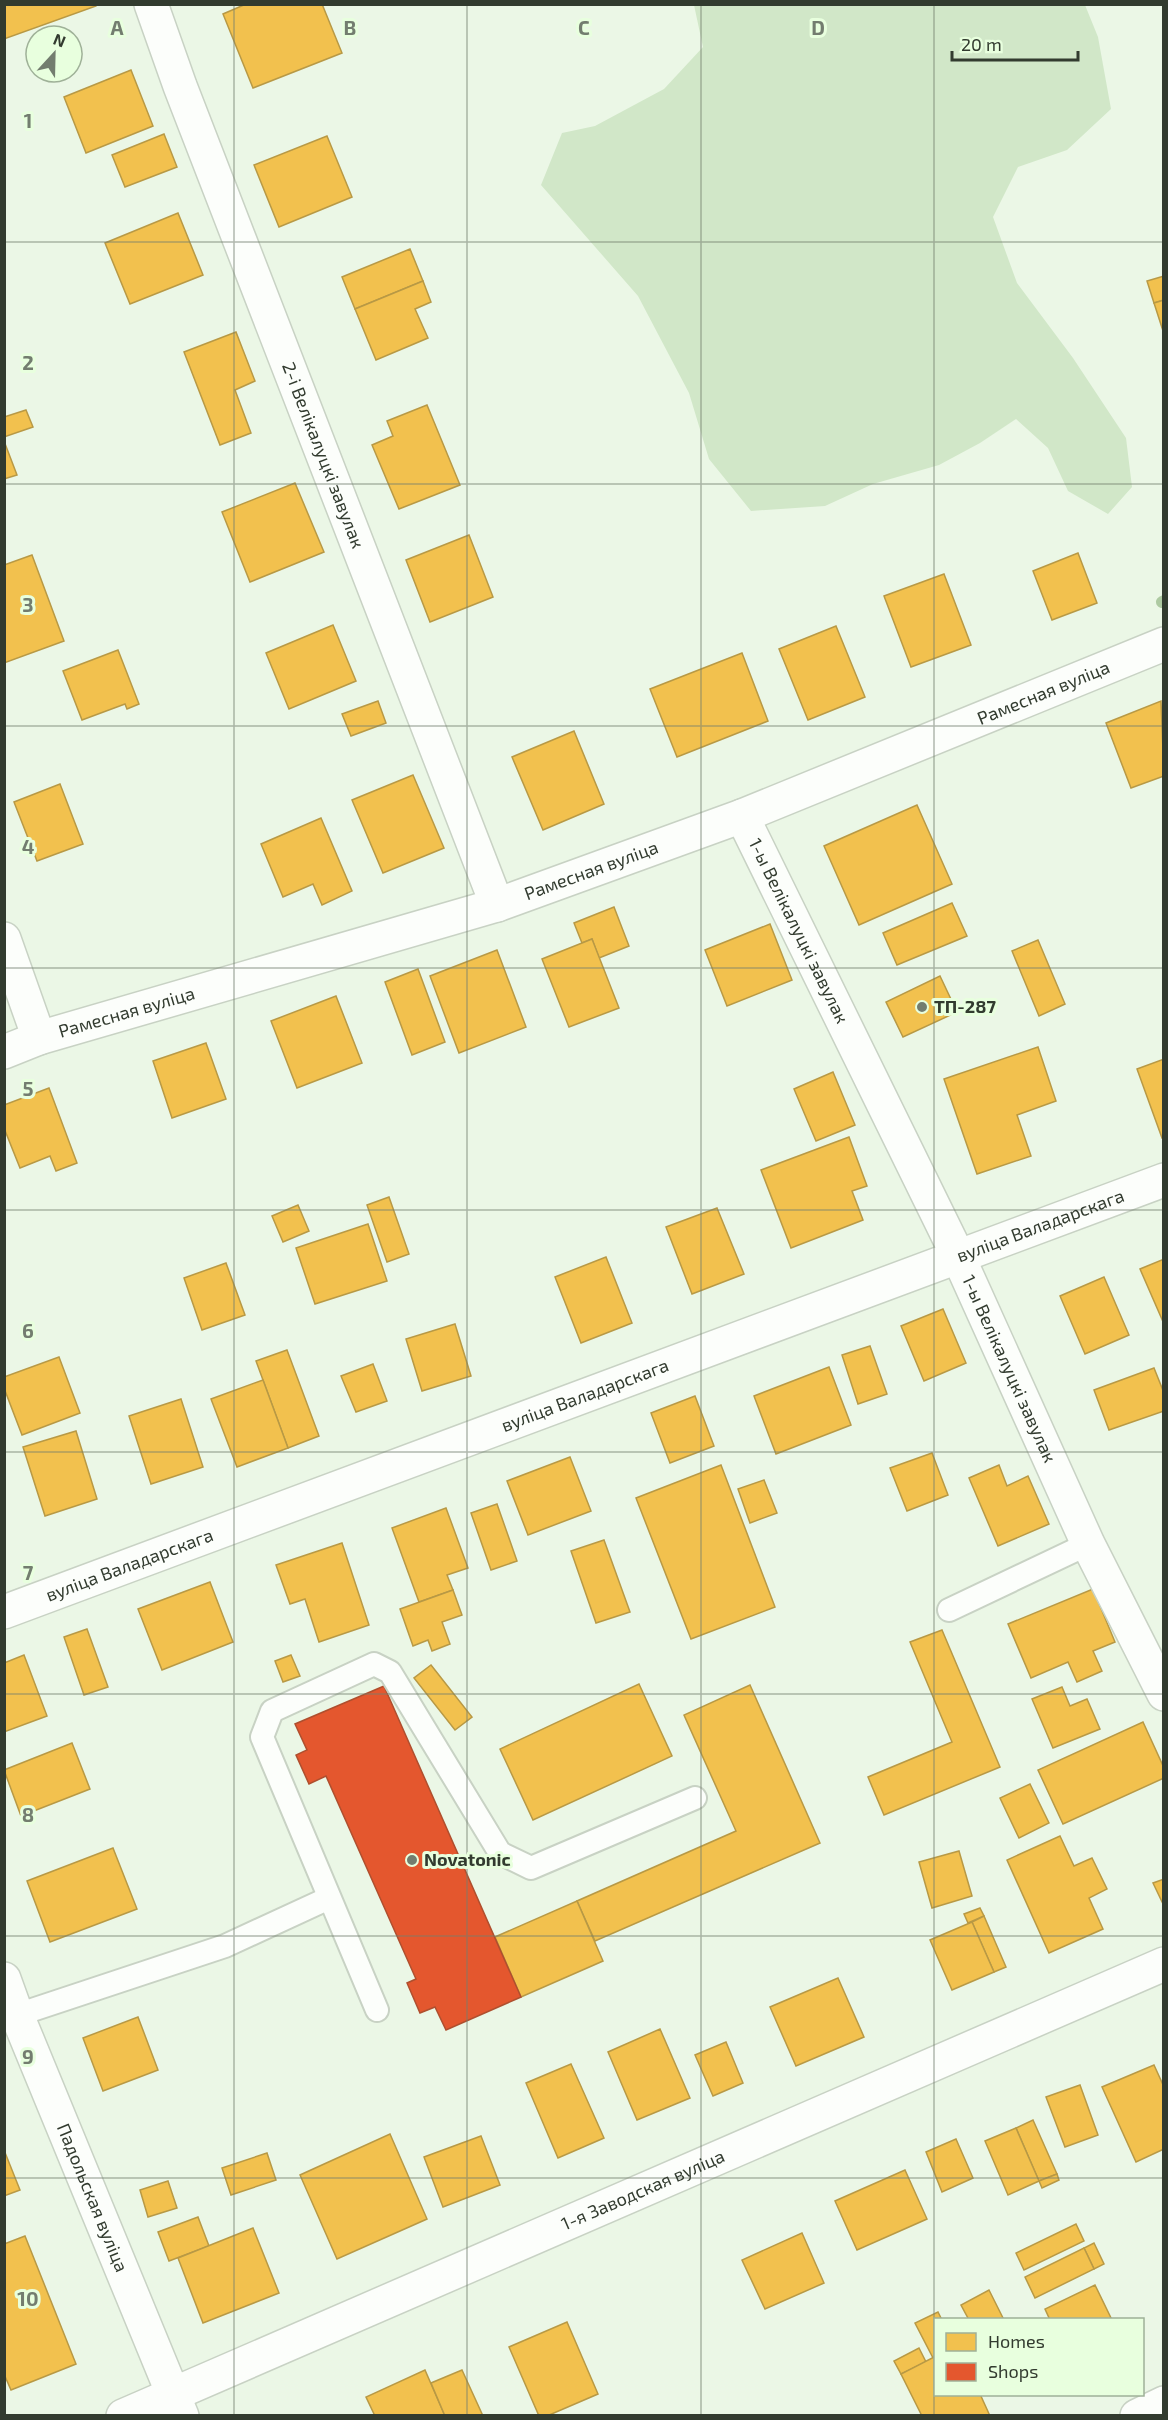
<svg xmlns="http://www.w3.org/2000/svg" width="1168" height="2420" viewBox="0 0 1168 2420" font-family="'Exo 2',sans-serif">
  <rect width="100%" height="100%" fill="#ebf7e6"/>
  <path fill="#d1e7c8" d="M694 5H1085L1098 37 1111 109 1067 150 1018 167 993 217 1017 283 1073 358 1126 438 1132 487 1108 514 1068 491 1048 448 1016 419 980 443 939 465 873 484 825 506 751 511 709 459 689 393 638 296 541 185 562 133 595 126 664 89 703 47Z"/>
  <g fill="#f2c14e" stroke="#b89945" stroke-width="1.5">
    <path d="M4 4H96V6L4 39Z"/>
    <path d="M246 4H322L342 53 253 88 223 14Z"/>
    <path d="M131 70 153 126 86 153 64 97Z"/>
    <path d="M164 134 177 167 125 187 112 155Z"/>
    <path d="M327 136 352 197 279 227 254 165Z"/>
    <path d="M178 213 203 275 130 304 105 243Z"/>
    <path d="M410 249 423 281 355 309 342 277Z"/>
    <path d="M1164 276V300L1154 303 1147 281Z"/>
    <path d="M423 281 431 302 415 309 428 338 376 360 355 309Z"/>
    <path d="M1164 300V334L1154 303Z"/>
    <path d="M236 332 255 381 235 390 251 433 220 445 184 352Z"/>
    <path d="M427 405 460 485 399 509 372 445 393 436 387 421Z"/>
    <path d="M26 410 33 427 4 437V417Z"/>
    <path d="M4 441 17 475 4 479Z"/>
    <path d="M295 483 324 552 250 582 222 512Z"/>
    <path d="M469 535 493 597 430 622 406 560Z"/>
    <path d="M1078 553 1097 603 1052 620 1033 571Z"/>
    <path d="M32 555 64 641 4 663V565Z"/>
    <path d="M944 574 971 645 911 667 884 596Z"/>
    <path d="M333 625 356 681 289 709 266 653Z"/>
    <path d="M836 626 865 697 808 720 779 649Z"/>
    <path d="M118 650 139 704 127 709 125 704 82 720 63 671Z"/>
    <path d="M742 653 768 721 677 757 650 689Z"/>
    <path d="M378 701 386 723 351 736 342 714Z"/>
    <path d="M1161 701 1164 776 1131 788 1106 723Z"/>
    <path d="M574 731 604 804 543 830 512 757Z"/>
    <path d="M413 775 444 848 383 873 352 800Z"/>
    <path d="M60 784 83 844 37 861 14 802Z"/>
    <path d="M917 805 952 884 859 925 824 846Z"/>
    <path d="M321 818 352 891 322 905 313 884 283 897 261 844Z"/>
    <path d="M952 903 967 936 897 965 883 933Z"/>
    <path d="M614 907 629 946 599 958 592 939 582 943 574 923Z"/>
    <path d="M770 924 792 980 727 1006 705 950Z"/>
    <path d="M592 939 619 1008 569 1027 542 959Z"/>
    <path d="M1038 940 1065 1004 1039 1016 1012 951Z"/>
    <path d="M497 950 526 1027 459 1053 430 976Z"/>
    <path d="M418 969 445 1042 412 1055 385 982Z"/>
    <path d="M940 976 957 1012 903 1037 886 1002Z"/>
    <path d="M336 996 362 1063 297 1088 271 1021Z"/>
    <path d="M206 1043 226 1099 172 1118 153 1061Z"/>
    <path d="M1038 1047 1056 1101 1017 1115 1031 1156 977 1174 944 1079Z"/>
    <path d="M1164 1059V1137L1162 1138 1137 1069Z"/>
    <path d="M833 1072 855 1125 816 1141 794 1089Z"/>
    <path d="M49 1088 77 1163 56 1171 50 1156 20 1168 4 1128V1105Z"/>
    <path d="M849 1137 867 1186 852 1191 863 1220 791 1248 761 1170Z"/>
    <path d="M389 1197 409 1254 387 1262 367 1205Z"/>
    <path d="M298 1205 309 1231 283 1242 272 1216Z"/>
    <path d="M717 1208 744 1274 692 1294 666 1227Z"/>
    <path d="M368 1224 387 1281 315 1304 296 1248Z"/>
    <path d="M606 1257 632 1323 581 1343 555 1277Z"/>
    <path d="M1164 1259V1324L1140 1269Z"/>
    <path d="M226 1263 245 1315 202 1330 184 1278Z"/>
    <path d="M1104 1277 1129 1335 1085 1354 1060 1296Z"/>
    <path d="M943 1309 966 1363 924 1381 901 1326Z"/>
    <path d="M455 1324 471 1376 422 1391 406 1339Z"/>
    <path d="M870 1346 887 1394 858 1404 842 1355Z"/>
    <path d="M287 1350 319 1436 288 1448 256 1361Z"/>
    <path d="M59 1357 80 1413 22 1435 4 1388V1377Z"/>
    <path d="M373 1364 387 1401 356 1412 341 1376Z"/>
    <path d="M829 1367 851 1425 776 1454 754 1396Z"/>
    <path d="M1154 1368 1164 1393V1411L1109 1430 1094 1390Z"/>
    <path d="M263 1380 288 1448 237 1467 211 1399Z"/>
    <path d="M695 1396 714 1446 670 1463 651 1413Z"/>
    <path d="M181 1399 203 1467 151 1484 129 1416Z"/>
    <path d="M76 1431 97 1499 45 1516 23 1447Z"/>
    <path d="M932 1453 948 1495 907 1511 890 1468Z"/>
    <path d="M570 1457 591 1511 528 1535 507 1481Z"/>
    <path d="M721 1465 775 1607 691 1639 636 1498Z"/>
    <path d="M999 1465 1007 1486 1028 1476 1049 1524 998 1546 969 1478Z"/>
    <path d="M764 1480 777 1513 750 1523 738 1489Z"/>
    <path d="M497 1504 517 1561 491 1570 471 1513Z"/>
    <path d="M446 1508 468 1568 447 1575 453 1590 419 1602 392 1528Z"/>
    <path d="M604 1540 630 1612 596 1623 571 1551Z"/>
    <path d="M342 1543 369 1625 319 1642 305 1599 290 1604 276 1565Z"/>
    <path d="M210 1582 233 1642 162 1670 138 1609Z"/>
    <path d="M1093 1589 1115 1642 1093 1651 1102 1671 1077 1682 1068 1662 1031 1678 1008 1624Z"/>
    <path d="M453 1590 462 1615 442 1622 450 1644 432 1651 428 1640 413 1646 400 1609Z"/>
    <path d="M87 1629 108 1687 84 1695 64 1637Z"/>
    <path d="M942 1630 1000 1767 884 1815 868 1777 952 1742 910 1642Z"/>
    <path d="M24 1655 47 1716 4 1732V1663Z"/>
    <path d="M291 1655 300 1676 283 1682 275 1661Z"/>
    <path d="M431 1665 472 1717 455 1730 414 1678Z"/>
    <path d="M639 1684 672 1756 533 1820 500 1749Z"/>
    <path d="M750 1685 820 1843 595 1941 577 1901 736 1831 684 1715Z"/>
    <path d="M1062 1687 1070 1706 1087 1699 1100 1729 1053 1748 1032 1699Z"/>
    <path d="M1143 1722 1164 1768V1778L1063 1824 1038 1770Z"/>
    <path d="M72 1743 90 1789 21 1816 4 1770Z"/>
    <path d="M1030 1784 1049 1823 1019 1838 1000 1798Z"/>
    <path d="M1060 1836 1074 1866 1092 1858 1107 1889 1089 1898 1103 1929 1049 1953 1007 1860Z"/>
    <path d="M113 1848 137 1909 50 1942 27 1881Z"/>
    <path d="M959 1851 972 1896 932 1908 919 1862Z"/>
    <path d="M1164 1879V1906L1153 1883Z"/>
    <path d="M577 1901 603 1961 521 1997 495 1937Z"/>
    <path d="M980 1908 984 1916 968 1923 964 1914Z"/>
    <path d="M984 1916 1006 1967 994 1972 972 1922Z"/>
    <path d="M972 1922 994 1972 952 1990 930 1940Z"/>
    <path d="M838 1978 864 2037 796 2066 770 2007Z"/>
    <path d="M138 2017 158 2070 103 2091 83 2038Z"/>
    <path d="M660 2029 690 2098 637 2120 608 2052Z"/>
    <path d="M726 2042 743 2083 713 2096 695 2055Z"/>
    <path d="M571 2064 604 2138 558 2158 526 2083Z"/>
    <path d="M1154 2065 1164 2087V2149L1136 2162 1102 2087Z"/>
    <path d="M1080 2085 1098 2135 1065 2147 1046 2097Z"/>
    <path d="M1033 2120 1057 2174 1039 2181 1016 2128Z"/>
    <path d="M1016 2128 1039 2181 1008 2195 985 2141Z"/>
    <path d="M390 2134 427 2219 337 2259 300 2175Z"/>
    <path d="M481 2136 500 2185 443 2207 424 2157Z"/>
    <path d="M956 2139 973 2178 942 2192 926 2152Z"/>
    <path d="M4 2150 20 2190 4 2196Z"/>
    <path d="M267 2153 276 2180 231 2195 222 2168Z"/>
    <path d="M905 2170 927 2219 857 2250 835 2201Z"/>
    <path d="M1057 2174 1059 2180 1042 2188 1039 2181Z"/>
    <path d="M168 2181 177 2208 148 2217 140 2190Z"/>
    <path d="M198 2217 209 2246 169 2261 158 2232Z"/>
    <path d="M1076 2224 1084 2241 1024 2270 1016 2253Z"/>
    <path d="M253 2228 279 2293 203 2323 178 2258Z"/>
    <path d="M802 2233 824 2283 765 2309 742 2260Z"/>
    <path d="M25 2236 76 2364 11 2390 4 2374V2244Z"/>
    <path d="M1094 2243 1104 2264 1094 2269 1084 2248Z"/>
    <path d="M1084 2248 1094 2269 1035 2298 1025 2277Z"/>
    <path d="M1095 2285 1112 2320H1050L1045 2309Z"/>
    <path d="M989 2290 1004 2320H969L961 2305Z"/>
    <path d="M938 2312 942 2320H936V2356L933 2358 915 2323Z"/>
    <path d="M567 2322 598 2394 547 2416H539L509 2347Z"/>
    <path d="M919 2348 926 2362 901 2374 894 2361Z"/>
    <path d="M936 2356V2394H980L990 2416H922L901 2374Z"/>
    <path d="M425 2370 445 2416H375L366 2397Z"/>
    <path d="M462 2370 483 2416H445L431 2383Z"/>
  </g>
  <path fill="#e4572e" stroke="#af4f2e" stroke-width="1.5" d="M384 1686 521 1997 446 2030 435 2007 420 2013 407 1983 416 1979 326 1776 309 1784 296 1755 307 1750 295 1724Z"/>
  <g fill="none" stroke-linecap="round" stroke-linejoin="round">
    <path stroke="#aecaa2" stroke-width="12" d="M1162 602 1164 601"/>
    <defs>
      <g id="service">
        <path d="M949 1610 1088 1544"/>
        <path d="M377 2010 262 1737 272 1711 374 1664 390 1672 500 1853 531 1868 695 1798"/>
        <path d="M17 2015 225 1946 329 1898"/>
      </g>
      <g id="minor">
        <path id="s1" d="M151 4 180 86 497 905"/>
        <path id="s2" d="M742 816 958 1256 1088 1544 1164 1694"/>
        <path d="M4 939 39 1038"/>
        <path id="s3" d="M4 1052 39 1038 497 905 742 816 1164 644"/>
        <path id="s4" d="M4 1612 1164 1180"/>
        <path id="s5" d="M4 1979 17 2015 182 2416"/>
        <path id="s6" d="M123 2416 1164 1964"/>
        <path d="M1137 2416 1164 2403"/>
      </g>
    </defs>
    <use href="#service" stroke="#c8d2c4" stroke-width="26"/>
    <use href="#minor" stroke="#c8d2c4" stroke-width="36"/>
    <use href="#service" stroke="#fcfefb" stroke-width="22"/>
    <use href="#minor" stroke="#fcfefb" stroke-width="33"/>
  </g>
  <path fill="none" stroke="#737d6f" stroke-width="1.5" stroke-opacity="0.55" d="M234 4V2416M467 4V2416M701 4V2416M934 4V2416M4 242H1164M4 484H1164M4 726H1164M4 968H1164M4 1210H1164M4 1452H1164M4 1694H1164M4 1936H1164M4 2178H1164"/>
  <g fill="#737d6f" stroke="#e8ffde" stroke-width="2">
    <circle cx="922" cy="1007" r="6"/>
    <circle cx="412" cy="1860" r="6"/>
  </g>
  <g text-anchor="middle" stroke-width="6" stroke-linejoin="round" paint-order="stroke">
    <g font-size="18" fill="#323b2f" stroke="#e8ffde">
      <text dy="6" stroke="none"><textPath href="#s1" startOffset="483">2-і Велікалуцкі завулак</textPath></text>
      <text dy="6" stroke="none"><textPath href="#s3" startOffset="1101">Рамесная вуліца</textPath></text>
      <text dy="6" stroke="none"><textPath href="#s3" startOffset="615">Рамесная вуліца</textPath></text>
      <text dy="6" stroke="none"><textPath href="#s2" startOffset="128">1-ы Велікалуцкі завулак</textPath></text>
      <text dy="6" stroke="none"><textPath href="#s3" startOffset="129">Рамесная вуліца</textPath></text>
      <text dy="6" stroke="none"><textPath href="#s4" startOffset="1106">вуліца Валадарскага</textPath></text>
      <text dy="6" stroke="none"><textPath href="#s2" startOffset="614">1-ы Велікалуцкі завулак</textPath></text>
      <text dy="6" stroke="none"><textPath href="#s4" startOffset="620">вуліца Валадарскага</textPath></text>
      <text dy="6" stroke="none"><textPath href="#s4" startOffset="134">вуліца Валадарскага</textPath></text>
      <text dy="6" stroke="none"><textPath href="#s6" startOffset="567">1-я Заводская вуліца</textPath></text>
      <text dy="6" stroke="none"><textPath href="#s5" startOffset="236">Падольская вуліца</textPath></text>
    </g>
    <g font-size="18" font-weight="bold" fill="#323b2f" stroke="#e8ffde" text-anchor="start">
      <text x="934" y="1013">ТП-287</text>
      <text x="424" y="1866">Novatonic</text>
    </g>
  </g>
  <g font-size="20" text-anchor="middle" font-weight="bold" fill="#737d6f" stroke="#e8ffde" stroke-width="6" stroke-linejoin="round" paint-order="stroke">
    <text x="117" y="35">A</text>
    <text x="350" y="35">B</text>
    <text x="584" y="35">C</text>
    <text x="818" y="35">D</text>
    <text x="28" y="128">1</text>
    <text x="28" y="370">2</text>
    <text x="28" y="612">3</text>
    <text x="28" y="854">4</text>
    <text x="28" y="1096">5</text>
    <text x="28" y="1338">6</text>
    <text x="28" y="1580">7</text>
    <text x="28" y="1822">8</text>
    <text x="28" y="2064">9</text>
    <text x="28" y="2306">10</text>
  </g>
  <rect width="1168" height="2420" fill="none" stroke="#323b2f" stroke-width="12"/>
  <rect x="934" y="2318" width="210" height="78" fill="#e8ffde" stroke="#9fb198" stroke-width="1.5"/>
  <rect x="946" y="2333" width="30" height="18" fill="#f2c14e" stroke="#9fb198" stroke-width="1.5"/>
  <text x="988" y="2348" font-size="18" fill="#323b2f">Homes</text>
  <rect x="946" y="2363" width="30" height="18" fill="#e4572e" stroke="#9fb198" stroke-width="1.5"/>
  <text x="988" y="2378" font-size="18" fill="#323b2f">Shops</text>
  <g transform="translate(54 54) rotate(22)"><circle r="28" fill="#e8ffde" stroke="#9fb198" stroke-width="1.5"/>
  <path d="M0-4.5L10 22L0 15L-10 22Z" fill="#737d6f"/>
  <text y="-9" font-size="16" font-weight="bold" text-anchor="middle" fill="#323b2f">N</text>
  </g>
  <path d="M952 51v9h126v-9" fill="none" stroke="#323b2f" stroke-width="3"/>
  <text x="961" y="51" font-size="18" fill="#323b2f" stroke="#e8ffde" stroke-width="4.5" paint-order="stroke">20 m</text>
</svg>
